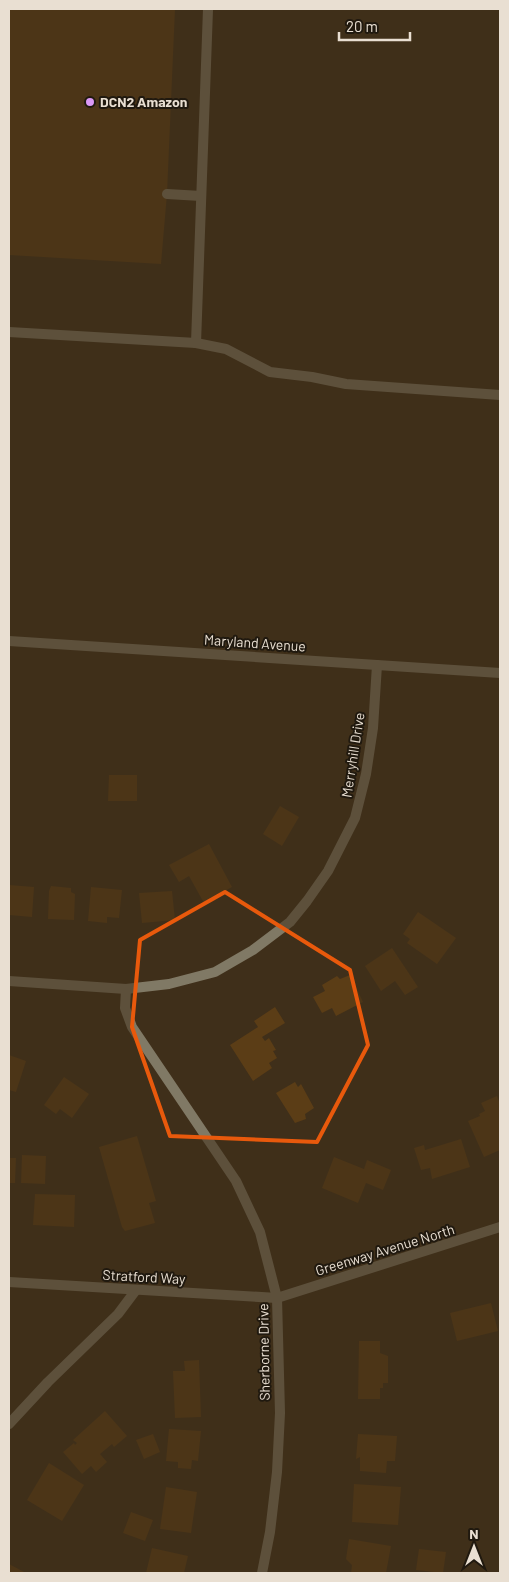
<svg xmlns="http://www.w3.org/2000/svg" width="509" height="1582" viewBox="0 0 509 1582" font-family="Barlow,sans-serif">
  <rect width="100%" height="100%" fill="#3f2f1a"/>
  <g fill="#5b3d16">
    <path d="M9 9H175L167 194 161 264 9 255Z"/>
    <path d="M109 775H137V801H108Z"/>
    <path d="M280 806 299 817 282 846 263 834Z"/>
    <path d="M209 844 232 887 204 903 189 876 179 882 169 865Z"/>
    <path d="M9 885 34 887 32 917 9 915Z"/>
    <path d="M51 886 71 888V892L75 894 74 920 48 919 49 891Z"/>
    <path d="M91 887 122 890 119 918 107 917V923L88 921Z"/>
    <path d="M172 891 175 920 142 923 139 893Z"/>
    <path d="M418 912 456 938 437 964 407 943 410 939 403 934Z"/>
    <path d="M392 948 418 987 405 995 395 981 381 991 365 966Z"/>
    <path d="M350 975 363 1002 336 1016 332 1008 322 1013 313 997 325 991 322 985 337 976 340 979Z"/>
    <path d="M275 1007 285 1023 262 1037 265 1041 269 1038 276 1050 273 1051 277 1058 269 1063 272 1068 253 1081 230 1045 258 1027 254 1021Z"/>
    <path d="M9 1055 26 1061 16 1092 9 1090Z"/>
    <path d="M64 1077 89 1094 72 1118 60 1109 56 1114 44 1105Z"/>
    <path d="M295 1082 298 1087 301 1084 314 1108 305 1114 306 1119 295 1123 276 1093Z"/>
    <path d="M497 1096 500 1104V1150L484 1157 468 1121 480 1116 479 1114 485 1111 481 1103Z"/>
    <path d="M137 1136 156 1201 149 1203 155 1223 125 1231 122 1227 99 1147Z"/>
    <path d="M461 1139 470 1167 432 1179 430 1168 421 1170 414 1148 424 1145 425 1150Z"/>
    <path d="M22 1155 46 1156 45 1184 21 1183Z"/>
    <path d="M334 1157 364 1169 367 1160 391 1170 383 1190 366 1183 358 1203 322 1188Z"/>
    <path d="M9 1158H16L15 1183H9Z"/>
    <path d="M35 1194 75 1195 74 1227 33 1225Z"/>
    <path d="M491 1303 498 1331 457 1341 450 1313Z"/>
    <path d="M359 1341H380V1353L388 1356V1383H383V1388H380V1399H358Z"/>
    <path d="M199 1360 201 1417 175 1418 173 1371H185L184 1361Z"/>
    <path d="M105 1411 127 1436 114 1447 112 1444 100 1454 107 1462 96 1472 91 1466 82 1474 63 1452 74 1443 75 1445 77 1443 73 1440Z"/>
    <path d="M169 1429 201 1431 198 1461 192 1460 191 1469 178 1468V1462L166 1461Z"/>
    <path d="M153 1434 160 1452 144 1459 136 1440Z"/>
    <path d="M358 1434 397 1436 395 1461H387L386 1473 360 1471V1457L356 1459Z"/>
    <path d="M49 1463 84 1485 62 1521 27 1500Z"/>
    <path d="M354 1484 401 1487 398 1525 352 1522Z"/>
    <path d="M166 1487 197 1492 191 1533 160 1529Z"/>
    <path d="M131 1512 153 1520 145 1541 123 1533Z"/>
    <path d="M349 1539 391 1546 386 1573H351L352 1565 346 1559Z"/>
    <path d="M152 1548 188 1556 184 1573H146Z"/>
    <path d="M419 1549 446 1552 443 1573 416 1570Z"/>
    <path d="M9 1564 26 1573H9Z"/>
  </g>
  <g fill="none" stroke-linecap="round" stroke-linejoin="round">
    <g stroke="#807965" stroke-width="10">
      <path d="M167 194 201 196"/>
      <path d="M9 332 196 343 226 349 270 372 312 377 346 384 500 395"/>
      <path d="M196 343 208 9"/>
    </g>
    <g stroke="#807965" stroke-width="10">
      <path d="M9 641 500 673"/>
      <path d="M9 981 126 989 169 984 215 972 253 950 290 922 307 901 328 871 355 818 366 774 373 728 377 665"/>
      <path d="M126 989 125 1008 132 1027 236 1181 260 1232 277 1298 280 1413 277 1472 270 1532 262 1573"/>
      <path d="M9 1282 277 1298 500 1227"/>
      <path d="M9 1424 48 1382 118 1314 136 1290"/>
    </g>
  </g>
  <path d="M0 0H509V1582H0ZM225 892 350 970 368 1045 317 1142 170 1136 132 1027 140 940Z" fill="#3f2f1a" fill-opacity=".55" fill-rule="evenodd"/>
  <path fill="none" stroke="#e8590c" stroke-width="4" stroke-linejoin="round" d="M225 892 350 970 368 1045 317 1142 170 1136 132 1027 140 940Z"/>
  <circle fill="#db99f6" stroke="#20190f" stroke-width="2" cx="90" cy="102" r="5"/>
  <g text-anchor="middle" stroke-width="4" stroke-linejoin="round" paint-order="stroke">
    <g font-size="14" font-weight="bold" fill="#e9dfd2" stroke="#20190f" text-anchor="start">
      <text x="100" y="107">DCN2 Amazon</text>
    </g>
    <g font-size="14" fill="#e9dfd2" stroke="#20190f">
      <text transform="translate(255 643) rotate(4)" y="5">Maryland Avenue</text>
      <text transform="translate(353 755) rotate(-81)" y="5">Merryhill Drive</text>
      <text transform="translate(385 1250) rotate(-17)" y="5">Greenway Avenue North</text>
      <text transform="translate(144 1277) rotate(3)" y="5">Stratford Way</text>
      <text transform="translate(264 1352) rotate(-91)" y="5">Sherborne Drive</text>
    </g>
  </g>
  <rect width="509" height="1582" fill="none" stroke="#e9dfd2" stroke-width="20"/>
  <g transform="translate(474 1547)" stroke="#20190f" stroke-width="4" paint-order="stroke">
  <path d="M0-4L9 19L0 12L-9 19Z" fill="#e9dfd2"/>
  <text y="-8" font-size="14" font-weight="bold" text-anchor="middle" fill="#e9dfd2">N</text>
  </g>
  <path d="M339 32v8h71v-8" fill="none" stroke="#e9dfd2" stroke-width="2.5"/>
  <text x="346" y="32" font-size="15" fill="#e9dfd2" stroke="#20190f" stroke-width="4" paint-order="stroke">20 m</text>
</svg>
